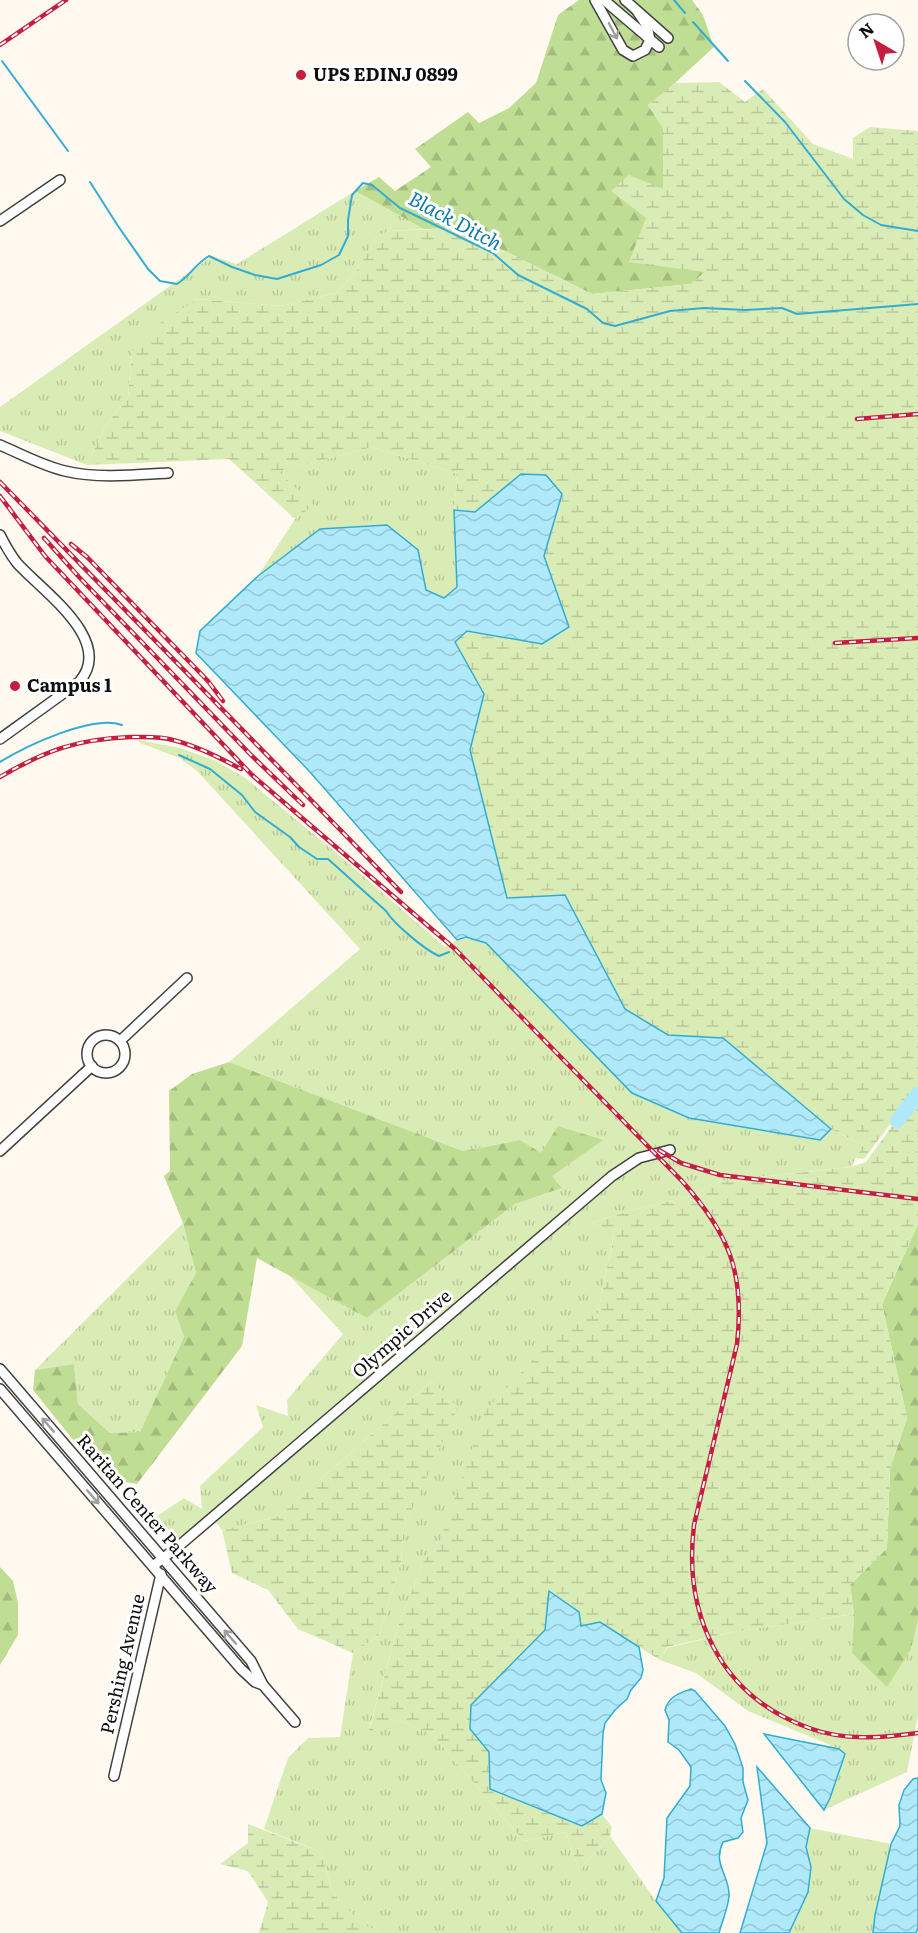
<svg xmlns="http://www.w3.org/2000/svg" width="918" height="1933" viewBox="0 0 918 1933" font-family="Literata,serif">
  <defs>
    <pattern id="grass-tufts" width="24" height="20" patternUnits="userSpaceOnUse" patternTransform="scale(1.5)"><rect width="24" height="20" fill="#daecb6"/><path d="M3 7l-1-3M5 7V3M7 7l1-3M15 17l-1-3M17 17v-4M19 17l1-3" fill="none" stroke="#bac99b"/></pattern>
    <pattern id="forest-firs" width="22" height="20" patternUnits="userSpaceOnUse" patternTransform="scale(1.5)"><rect width="22" height="20" fill="#c0dd94"/><path d="M5 1l3.5 6h-7zM16 11l3.5 6h-7z" fill="#a4bc7e"/></pattern>
    <pattern id="wetland-marsh" width="20" height="14" patternUnits="userSpaceOnUse" patternTransform="scale(1.5)"><rect width="20" height="14" fill="#daecb6"/><path d="M1 5h8M5 5V1M11 12h8M15 12V8" fill="none" stroke="#bac99b"/></pattern>
    <pattern id="water-waves" width="16" height="10" patternUnits="userSpaceOnUse" patternTransform="scale(1.5)"><rect width="16" height="10" fill="#b0e9f9"/><path d="M0 5q4-4 8 0t8 0" fill="none" stroke="#96c7d4"/></pattern>
  </defs>
  <rect width="100%" height="100%" fill="#fff9ef"/>
  <g fill="url(#grass-tufts)">
    <path d="M355 191 424 229 390 231 377 236 355 273 336 293 281 306 197 299 132 352 128 397 106 425 87 465 0 431V407L212 256 237 264Z"/>
    <path d="M372 447 458 474 454 510 457 587 444 598 426 590 418 550 320 529 258 576 295 519 313 505 278 472Z"/>
    <path d="M138 740 180 748 214 760 244 777 333 850 445 947C462 936 466 937 486 943L632 1093 820 1140 831 1129 863 1145 851 1167 714 1182 699 1194 625 1212 591 1223 614 1234 597 1317 438 1546 424 1560 399 1624 368 1732 400 1721 432 1734 524 1841 566 1832 579 1871 610 1836 656 1901 682 1933H382L360 1923 333 1893 321 1852 264 1829 288 1758 308 1738 340 1737 353 1653 379 1635 401 1562 403 1530 457 1407 432 1381 279 1516 222 1530 215 1521 175 1553 157 1516 184 1498 202 1509 200 1486 263 1427 256 1405 288 1416 287 1400 343 1334 289 1275 367 1318 515 1204 562 1188 552 1176 541 1154 519 1140 463 1151 229 1062 360 949 198 772 180 758 140 743Z"/>
    <path d="M183 1223 196 1273 175 1311 184 1337 140 1432 110 1433 78 1404 74 1364 35 1370Z"/>
    <path d="M854 1614 852 1653 911 1649 918 1620V1716L907 1772 824 1810 764 1734 835 1747 748 1711 696 1673 660 1660 667 1648 733 1632Z"/>
    <path d="M757 1767 810 1828 891 1844 875 1915 873 1933H740L767 1843Z"/>
  </g>
  <g fill="url(#forest-firs)">
    <path d="M579 0H692L703 15 714 47 663 94 648 105 663 128V190L646 218 705 272 691 284 592 294 458 228 424 229 355 191 379 177 395 191 431 167 415 149 468 112 479 123 509 108 536 83 558 15Z"/>
    <path d="M229 1062 463 1151 520 1140 541 1153 558 1126 603 1140 552 1176 562 1188 515 1204 367 1318 257 1258 242 1346 137 1484 104 1478 33 1390 35 1370 74 1364 78 1404 110 1433 140 1432 184 1337 175 1311 196 1273 183 1223 164 1176 170 1171 169 1091 192 1074Z"/>
    <path d="M918 1224V1620L911 1649 887 1687 852 1653 854 1614 850 1585 887 1548 890 1469 907 1418 882 1304Z"/>
    <path d="M0 1567 13 1581 18 1603V1635L0 1665Z"/>
  </g>
  <g fill="url(#wetland-marsh)">
    <path d="M719 82 745 102 763 89 813 144 853 159V138L870 127 918 131V1086C901 1111 882 1134 864 1159L856 1158 863 1145 831 1129 723 1038 668 1035 625 1009 565 895 507 899 470 750 484 694 455 642 467 631 542 644 569 627 544 556 562 494 521 474 475 512 454 510 458 474 372 447 279 472 314 505 295 519 229 459 87 465 106 425 128 397 132 352 154 327 197 299 281 306 336 293 355 273 377 236 390 231 458 228 592 294 691 284 705 272 629 262 646 218 611 191 629 175 663 189V128L648 105 675 83Z"/>
    <path d="M918 1090V1224L882 1304 907 1418 890 1469 887 1548 850 1585 854 1614 733 1632 667 1647 660 1660 600 1622 581 1626 549 1592 545 1630 471 1705 470 1729 489 1752 582 1826 602 1814 612 1827 610 1836 579 1871 566 1832 524 1841 432 1734 400 1721 368 1733 399 1624 424 1560 438 1546 485 1411 578 1312 597 1317 614 1235 591 1223 625 1212 699 1194 714 1182 851 1167 866 1162Z"/>
    <path d="M432 1381 458 1407 403 1530 401 1562 379 1635 353 1653 298 1629 268 1590 232 1573 222 1530 279 1516Z"/>
    <path d="M248 1824 321 1852 333 1893 360 1923 382 1933H259L268 1902 248 1871 220 1864 248 1843Z"/>
  </g>
  <g fill="url(#water-waves)" stroke="#33acd4" stroke-width="1.5">
    <path d="M521 474 546 475 562 494 544 556 569 627 542 644 467 631 455 642 484 694 470 750 507 898 565 895 625 1009 668 1035 723 1038 831 1129 820 1140 689 1118 632 1093 486 943 466 937 457 940 310 772 196 653 200 631 258 576 320 529 387 525 418 550 426 590 444 598 457 587 454 510 475 512Z"/>
    <path d="M549 1591 579 1612 581 1626 600 1622 639 1647 643 1670 641 1678 631 1690 627 1699 615 1710 605 1723 603 1733 601 1780 606 1793 602 1814 582 1826 490 1789 489 1752 470 1729 471 1705 545 1630Z"/>
    <path d="M691 1689 695 1691 725 1726 735 1744 743 1768V1782L748 1800 741 1818 743 1832 738 1838 723 1842C712 1865 730 1875 729 1896 728 1908 722 1922 719 1933H682L656 1901 664 1878 667 1818 690 1786 691 1767 679 1750 668 1742 669 1720 665 1710C669 1696 678 1694 691 1689Z"/>
    <path d="M764 1734 839 1749 845 1754 830 1798 824 1810Z"/>
    <path d="M757 1767 810 1828 806 1847 811 1867 808 1892 789 1933H740L767 1843Z"/>
    <path d="M918 1778V1928L916 1933H873L875 1915 891 1844 900 1826 899 1805 904 1790 913 1779Z"/>
  </g>
  <g fill="none" stroke-linecap="round" stroke-linejoin="round">
    <g stroke="#33acd4" stroke-width="2">
      <path d="M674 0 685 13"/>
      <path d="M693 22 728 61"/>
      <path d="M2 61 68 151"/>
      <path d="M745 81 785 122 844 199 863 215 881 225 918 231"/>
      <path d="M90 182 118 226 148 269 160 281 177 284C191 275 194 265 209 256L232 267 255 275 277 279 321 265 339 255 348 236V220L352 195 363 183 372 185 400 208 493 253 518 275 587 309 603 323 615 326 670 311 704 308 745 310 782 308 797 314 918 304"/>
      <path d="M179 755 210 769 242 795 255 812 290 837 299 847 317 859H328L386 911C394 924 425 950 439 956L449 952"/>
      <path d="M0 762C26 746 93 714 122 725"/>
    </g>
    <path stroke="#b0e9f9" stroke-width="15" d="M897 1121 918 1094"/>
    <defs>
      <g id="minor">
        <path d="M595 0 623 50 633 56 645 50 650 40 647 26 637 11"/>
        <path d="M604 0 659 47"/>
        <path d="M625 0 668 38"/>
        <path d="M0 221 60 180"/>
        <path d="M0 445C21 454 43 466 65 471 98 479 135 475 168 473"/>
        <path d="M0 535C5 545 10 554 17 563 42 591 116 641 79 682L0 739"/>
        <circle cx="106" cy="1054" r="19"/>
        <path d="M120 1041 187 978"/>
        <path d="M0 1151 92 1066"/>
        <path d="M0 1369 251 1661 263 1685"/>
        <path d="M0 1389 241 1669 255 1682 263 1685 295 1722"/>
        <path d="M153 1566 180 1545 612 1176 639 1158 670 1150"/>
        <path d="M114 1776 161 1574"/>
      </g>
    </defs>
    <use href="#minor" stroke="#414141" stroke-width="12"/>
    <use href="#minor" stroke="#fff" stroke-width="9"/>
    <defs>
      <g id="rail">
        <path d="M0 45 66 0"/>
        <path d="M857 419 918 414"/>
        <path d="M0 482 401 892"/>
        <path d="M0 496 45 556 252 775 455 949 682 1181C729 1234 745 1272 737 1344L694 1525C683 1615 720 1696 809 1728 844 1741 882 1738 918 1733"/>
        <path d="M44 538 79 577 251 755 303 805"/>
        <path d="M71 544 87 557 208 681 223 701"/>
        <path d="M835 643 918 638"/>
        <path d="M0 777C46 750 78 739 131 737 145 737 160 736 173 740 197 746 220 758 241 769"/>
        <path d="M659 1150 681 1163 720 1175 918 1199"/>
      </g>
    </defs>
    <use href="#rail" stroke="#c61e3f" stroke-width="4.5"/>
    <use href="#rail" stroke="#fff" stroke-width="2" stroke-dasharray="7" stroke-linecap="butt"/>
  </g>
  <defs><path id="oneway-shaft" d="M-6 0H5M1.5-3L5.5 0L1.5 3" fill="none" stroke-width="1.6" stroke-linecap="round" stroke-linejoin="round" transform="scale(1.5)"/></defs>
  <g stroke="#9f9f9f">
    <use href="#oneway-shaft" transform="translate(613 31) rotate(62)"/>
    <use href="#oneway-shaft" transform="translate(48 1425) rotate(-131)"/>
    <use href="#oneway-shaft" transform="translate(93 1497) rotate(49)"/>
    <use href="#oneway-shaft" transform="translate(230 1637) rotate(-131)"/>
  </g>
  <g fill="#c61e3f" stroke="#fff" stroke-width="2">
    <circle cx="301" cy="75" r="6"/>
    <circle cx="15" cy="686" r="6"/>
  </g>
  <g text-anchor="middle" stroke-width="6" stroke-linejoin="round" paint-order="stroke">
    <g font-size="18" font-weight="bold" fill="#0e0e0e" stroke="#fff" text-anchor="start">
      <text x="313" y="81">UPS EDINJ 0899</text>
      <text x="27" y="692">Campus 1</text>
    </g>
    <g font-size="18" fill="#0e0e0e" stroke="#fff">
      <text transform="translate(402 1334) rotate(-41)" y="6">Olympic Drive</text>
      <text transform="translate(147 1514) rotate(49)" y="6">Raritan Center Parkway</text>
      <text transform="translate(123 1664) rotate(-77)" y="6">Pershing Avenue</text>
    </g>
    <g font-size="20" font-style="italic" fill="#107ba7" stroke="#fff">
      <text transform="translate(455 221) rotate(28)" y="7">Black Ditch</text>
    </g>
  </g>
  <g transform="translate(876 42) rotate(321)"><circle r="28" fill="#ffffff" stroke="#9f9f9f" stroke-width="1.5"/>
  <path d="M0-4.5L10 22L0 15L-10 22Z" fill="#c61e3f"/>
  <text y="-9" font-size="16" font-weight="bold" text-anchor="middle" fill="#0e0e0e">N</text>
  </g>
</svg>
